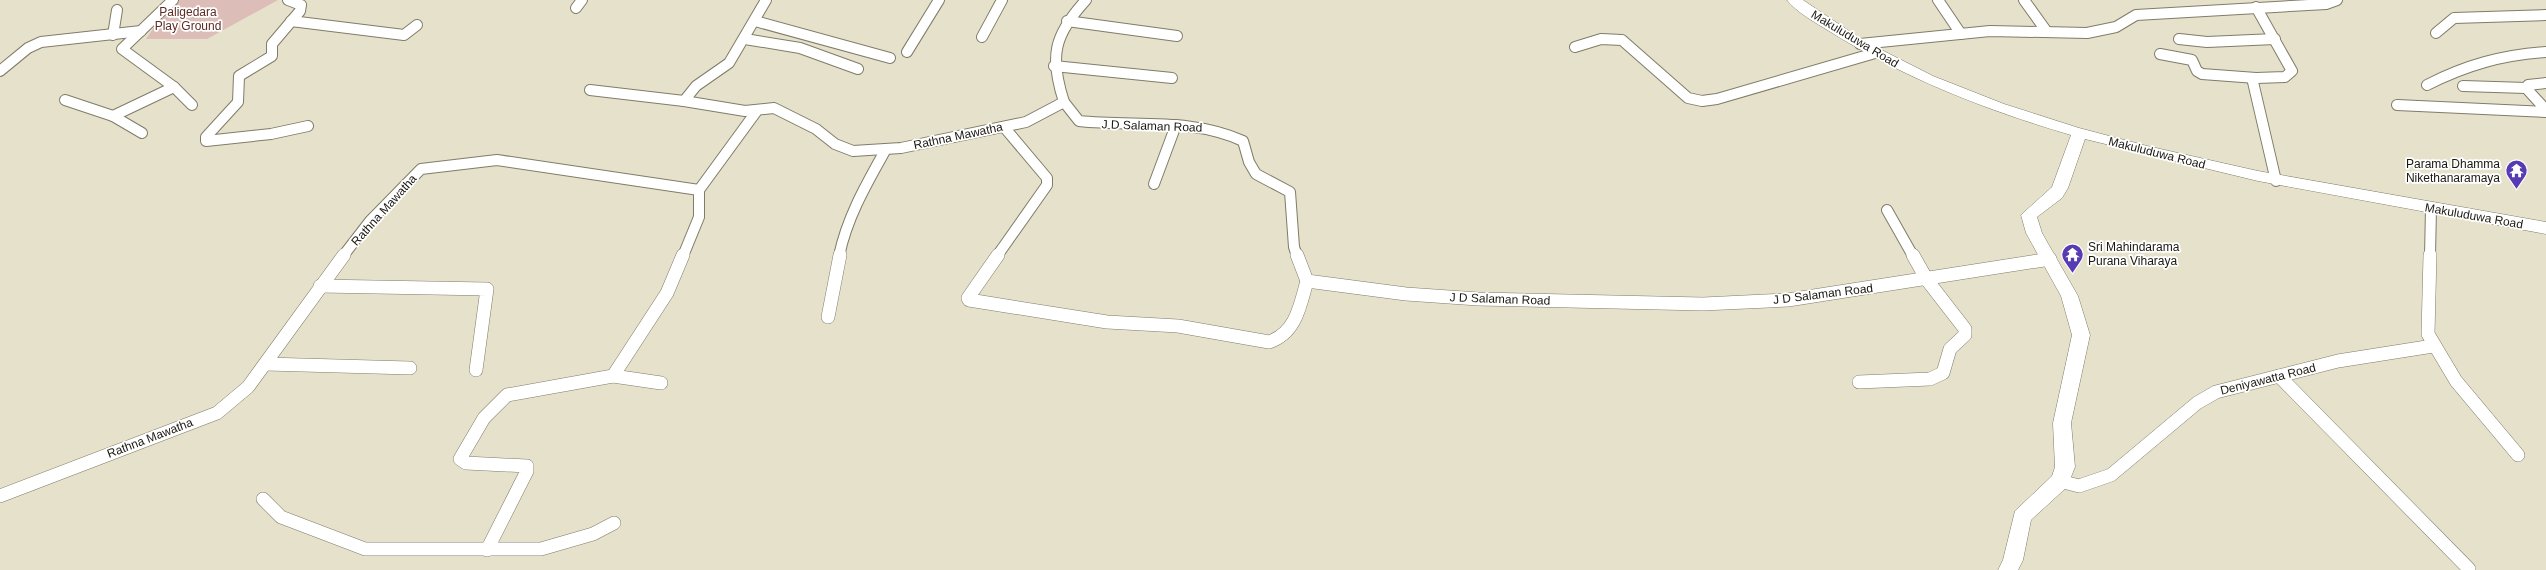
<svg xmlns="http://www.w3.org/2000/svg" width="2546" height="570" viewBox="0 0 2546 570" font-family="Helvetica,sans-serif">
  <rect width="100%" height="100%" fill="#e5e1cb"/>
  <path fill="#dcbdb7" d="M178 0H278L207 39H146L165 11Z"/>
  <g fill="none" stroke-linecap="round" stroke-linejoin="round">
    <defs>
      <g id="street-far1">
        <path d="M173 0 122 49 174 87 192 105"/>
        <path d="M288 0 301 5 300 11 272 44V56L239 76 238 102 206 137V141L271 134 308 126"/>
        <path d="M766 0 729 63 696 86 684 101 745 111 774 108 816 129 835 144 853 151 901 148 1026 122 1064 102C1049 56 1054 35 1086 0"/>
        <path d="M1938 0 1961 34"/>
        <path d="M2024 0 2047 32"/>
        <path d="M2256 7 2292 71 2285 77 2256 78 2253 82 2276 181"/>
        <path d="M576 8 582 0"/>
        <path d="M291 21 404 35 417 25"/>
        <path d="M755 21 890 58"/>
        <path d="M1067 21 1177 36"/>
        <path d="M2436 33 2454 18 2546 15"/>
        <path d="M113 35 117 10"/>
        <path d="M982 37 1002 0"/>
        <path d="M745 39 800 48 858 69"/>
        <path d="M2179 39 2207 42 2275 39"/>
        <path d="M1860 44 1990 31 2087 33 2116 27 2136 15 2326 4 2337 0"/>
        <path d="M1575 47 1601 39 1622 40 1688 98 1702 101 1717 99 1875 53"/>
        <path d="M907 52 939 0"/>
        <path d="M2160 54 2192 60 2197 71 2202 74 2256 78"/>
        <path d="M1054 66 1172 78"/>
        <path d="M0 71 28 48 41 42 141 31"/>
        <path d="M2546 83 2528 85 2526 88 2546 110"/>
        <path d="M2427 85C2466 65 2502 55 2546 52"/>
        <path d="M2463 86 2526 88"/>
        <path d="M590 90 684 101"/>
        <path d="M65 100 113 116 174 87"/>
        <path d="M1064 102 1079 121C1134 127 1191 117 1243 141L1249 162 1256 174 1290 192 1294 247 1297 256"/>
        <path d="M2397 105 2546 112"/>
        <path d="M113 116 142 133"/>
        <path d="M1154 184 1176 125"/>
        <path d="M699 190 756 112"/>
        <path d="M1887 210 1913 256"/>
        <path d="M343 256 370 221 421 169 497 160 699 190V217L683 256"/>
        <path d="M839 256C847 217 867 183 886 149"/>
        <path d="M997 256 1047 185V178L1004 127"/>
        <path d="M2430 256 2431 208"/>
      </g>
      <g id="street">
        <path d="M998 255 968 298 969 300 1107 322 1178 326 1269 342C1296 333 1300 306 1307 281"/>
        <path d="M1297 255 1307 281 1406 294 1478 299 1703 304 1788 300 2050 259"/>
        <path d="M2430 255 2428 334 2456 381 2518 455"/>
        <path d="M320 286 487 289 476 370"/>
        <path d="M828 317 840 255"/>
        <path d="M266 364 410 368"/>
        <path d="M613 376 667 293 683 255"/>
        <path d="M2279 376 2469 569"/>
        <path d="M1859 382 1930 379 1943 373 1950 349 1965 335V329L1927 280 1913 255"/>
        <path d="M2060 481 2079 486 2111 475 2197 403 2216 392 2338 361 2433 346"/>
        <path d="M0 496 217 413 248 387 344 255"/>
        <path d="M263 499 281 517 365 549H541L593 534 614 523"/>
        <path d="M487 550 527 471V466L466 463 460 459 484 418 507 395 613 376 661 383"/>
      </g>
      <path id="secondary" d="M1787 0H1803L1864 41 1933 76 2004 104 2079 128 2147 146 2258 171 2546 222V234L2258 181 2085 139 2068 188 2062 198 2037 217 2042 233 2078 296 2090 335 2071 423 2075 467 2067 487 2031 520 2023 560 2018 570H1998L2003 560 2015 511 2052 476 2055 467 2053 423 2072 335 2061 296 2026 233 2021 215 2052 187 2071 135C1986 110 1904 78 1829 31 1816 23 1796 12 1787 0Z"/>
    </defs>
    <use href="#street-far1" stroke="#807c69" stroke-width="12"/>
    <use href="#street" stroke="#807c69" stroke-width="14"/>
    <use href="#secondary" stroke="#807c69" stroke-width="1"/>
    <use href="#street-far1" stroke="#fff" stroke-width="10"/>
    <use href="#street" stroke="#fff" stroke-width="13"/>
    <use href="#secondary" fill="#fff" fill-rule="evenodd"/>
  </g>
  <defs>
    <symbol id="temple-pin" viewBox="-11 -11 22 30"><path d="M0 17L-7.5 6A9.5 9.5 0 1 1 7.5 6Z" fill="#563bb3" stroke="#fff"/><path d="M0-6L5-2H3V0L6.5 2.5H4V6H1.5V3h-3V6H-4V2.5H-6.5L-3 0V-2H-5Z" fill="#fff"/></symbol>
  </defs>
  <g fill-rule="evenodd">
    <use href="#temple-pin" x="2504" y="158" width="25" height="34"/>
    <use href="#temple-pin" x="2060" y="242" width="25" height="34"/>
  </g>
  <g text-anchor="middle" stroke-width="3.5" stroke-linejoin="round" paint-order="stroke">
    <g font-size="12" fill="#5c2c24" stroke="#fff">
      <text x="188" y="16">Paligedara<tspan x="188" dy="14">Play Ground</tspan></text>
    </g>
    <g font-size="12" fill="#19170f" stroke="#fff">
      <text transform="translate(1855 39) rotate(31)" y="4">Makuluduwa Road</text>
      <text transform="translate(1152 126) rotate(2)" y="4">J D Salaman Road</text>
      <text transform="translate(958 136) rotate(-12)" y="4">Rathna Mawatha</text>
      <text transform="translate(2157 153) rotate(14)" y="4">Makuluduwa Road</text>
      <text transform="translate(384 210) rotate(-48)" y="4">Rathna Mawatha</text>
      <text transform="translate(2474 216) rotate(10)" y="4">Makuluduwa Road</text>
      <text transform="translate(1823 294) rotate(-7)" y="4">J D Salaman Road</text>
      <text transform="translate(1500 299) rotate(2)" y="4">J D Salaman Road</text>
      <text transform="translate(2268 379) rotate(-14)" y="4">Deniyawatta Road</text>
      <text transform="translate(150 438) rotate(-21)" y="4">Rathna Mawatha</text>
    </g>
    <g font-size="12" fill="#19170f" stroke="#fff" text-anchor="end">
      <text x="2500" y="168">Parama Dhamma<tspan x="2500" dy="14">Nikethanaramaya</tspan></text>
      <text x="2088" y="251" text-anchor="start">Sri Mahindarama<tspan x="2088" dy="14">Purana Viharaya</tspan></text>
    </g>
  </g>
</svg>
